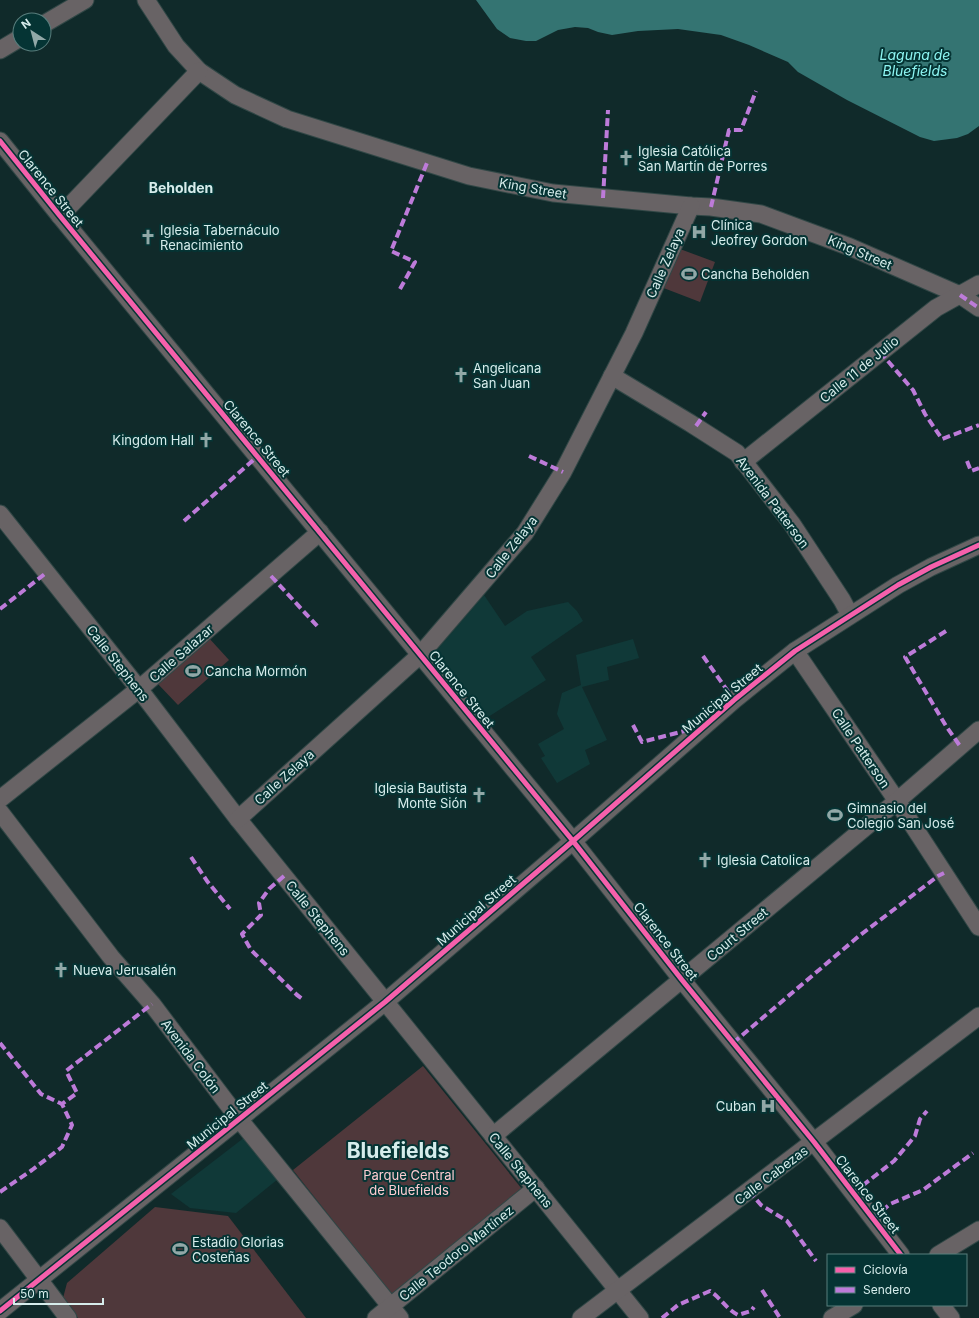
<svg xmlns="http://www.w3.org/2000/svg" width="979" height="1318" viewBox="0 0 979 1318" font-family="Inter,sans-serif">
  <rect width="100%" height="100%" fill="#102a2a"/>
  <g fill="#103938">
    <path d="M484 595 505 626 527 611 568 602 577 611 583 621 531 657 546 680 485 719 435 652Z"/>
    <path d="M633 639 639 658 607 667 609 680 582 687 607 740 585 750 590 764 557 783 541 758 545 756 538 744 564 729 557 714 562 693 581 685 576 655Z"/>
    <path d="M245 1137 278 1179 236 1213 190 1208 171 1194Z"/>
  </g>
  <g fill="#4f383b">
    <path d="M680 249 715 262 700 302 661 287Z"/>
    <path d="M208 637 229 660 178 705 157 683Z"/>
    <path d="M423 1066 526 1194 395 1299 293 1170Z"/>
    <path d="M155 1207 228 1216 306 1318H78L63 1298 67 1283Z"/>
  </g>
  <path fill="#347472" d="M476 0H979V126L968 134 957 138 934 141 920 137 847 100 798 72 788 62 749 45 721 35 678 29 638 31 612 35 598 32 588 28 575 27 558 30 536 41H526L510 38 497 29Z"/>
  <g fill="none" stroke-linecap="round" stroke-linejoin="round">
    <defs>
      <g id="minor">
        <path d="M146 0 176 46 199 71 235 95 287 119 469 176 553 193 691 206 711 207 761 214 850 247 960 295 979 308"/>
        <path d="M44 24 85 0"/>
        <path d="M0 50 20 38"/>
        <path d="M0 141 60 216 573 841 682 980 814 1142 901 1255"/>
        <path d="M60 216 199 71"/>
        <path d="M612 376 690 423 737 453 792 524 842 600 850 615"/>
        <path d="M743 462 936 308 979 284"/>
        <path d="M0 514 139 689 238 819 640 1318"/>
        <path d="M795 651 897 801 979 927"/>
        <path d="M0 799 139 689 320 532"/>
        <path d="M0 812 111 957 152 1004 239 1119 400 1318"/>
        <path d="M238 819 420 655 525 533 563 472 634 333 691 206"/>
        <path d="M493 1136 897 801 979 730"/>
        <path d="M0 1228 68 1318"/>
        <path d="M938 1255 979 1230"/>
        <path d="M941 1305 951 1318"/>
        <path d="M0 1311 385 1002 573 841 734 700 795 651 898 585 931 567 979 545"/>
        <path d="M376 1318 536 1188"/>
        <path d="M581 1318 979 1016"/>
        <path d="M832 1318 854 1305"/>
      </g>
    </defs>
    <use href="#minor" stroke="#314746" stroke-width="19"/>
    <use href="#minor" stroke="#686365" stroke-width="17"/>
    <g stroke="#bd7bd9" stroke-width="4" stroke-dasharray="8 4" stroke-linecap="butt">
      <path d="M603 198 608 110"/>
      <path d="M711 207 729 130H741L756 91"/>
      <path d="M400 289 415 262 391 251 427 163"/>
      <path d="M960 295 979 308"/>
      <path d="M880 352 913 390 925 414 942 439 979 425"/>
      <path d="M696 426 706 412"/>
      <path d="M529 456 563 472"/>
      <path d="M967 461 971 471 979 468"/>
      <path d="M184 521 258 456"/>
      <path d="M271 576 319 628"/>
      <path d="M0 609 46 573"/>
      <path d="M946 631 905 657 946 726 960 746"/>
      <path d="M703 656 734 700"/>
      <path d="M633 725 642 742 688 730 691 739"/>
      <path d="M191 857 207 881 230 909"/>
      <path d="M284 876 269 889 259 903 261 915 242 934 251 950 297 995 304 1000"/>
      <path d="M0 1043 41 1094 62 1104"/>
      <path d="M733 1043 859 936 938 876 944 873"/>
      <path d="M749 1191 761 1205 787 1221 816 1261"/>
      <path d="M0 1192 32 1170 62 1147 72 1125 62 1104 77 1093 66 1071 152 1004"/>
      <path d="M853 1193 894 1161 915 1136 920 1119 927 1111"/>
      <path d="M873 1219 890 1204 923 1190 973 1153"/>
      <path d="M762 1290 780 1318"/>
      <path d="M662 1318 678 1305 710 1291C721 1298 726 1309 738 1315L751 1311 754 1307"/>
    </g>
    <defs>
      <g id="cycleway">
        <path d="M0 141 60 216 573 841 682 980 814 1142 901 1255"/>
        <path d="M0 1311 385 1002 573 841 734 700 795 651 898 585 931 567 979 545"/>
      </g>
    </defs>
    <use href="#cycleway" stroke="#053434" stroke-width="8"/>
    <use href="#cycleway" stroke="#f560ab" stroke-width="5"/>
  </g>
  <defs>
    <symbol id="church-bare" viewBox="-9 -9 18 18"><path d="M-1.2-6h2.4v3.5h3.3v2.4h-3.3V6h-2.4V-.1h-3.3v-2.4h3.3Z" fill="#91a8a7" stroke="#053434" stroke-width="2.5" paint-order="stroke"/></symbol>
    <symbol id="hospital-bare" viewBox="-9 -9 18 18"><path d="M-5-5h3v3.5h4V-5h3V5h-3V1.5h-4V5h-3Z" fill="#91a8a7" stroke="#053434" stroke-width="2.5" paint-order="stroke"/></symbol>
    <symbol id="stadium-bare" viewBox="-9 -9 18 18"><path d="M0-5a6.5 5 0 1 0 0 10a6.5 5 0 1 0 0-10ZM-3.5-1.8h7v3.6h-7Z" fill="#91a8a7" stroke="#053434" stroke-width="2.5" paint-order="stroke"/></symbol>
  </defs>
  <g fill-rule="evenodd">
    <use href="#church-bare" x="615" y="147" width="22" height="22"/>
    <use href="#hospital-bare" x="688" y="221" width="22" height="22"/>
    <use href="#church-bare" x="137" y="226" width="22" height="22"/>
    <use href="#stadium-bare" x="678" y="263" width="22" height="22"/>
    <use href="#church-bare" x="450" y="364" width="22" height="22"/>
    <use href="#church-bare" x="195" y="429" width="22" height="22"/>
    <use href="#stadium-bare" x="182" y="660" width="22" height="22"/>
    <use href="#church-bare" x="468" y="784" width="22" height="22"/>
    <use href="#stadium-bare" x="824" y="804" width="22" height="22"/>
    <use href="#church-bare" x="694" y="849" width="22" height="22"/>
    <use href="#church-bare" x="50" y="959" width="22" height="22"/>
    <use href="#hospital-bare" x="757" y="1095" width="22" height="22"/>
    <use href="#stadium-bare" x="169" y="1238" width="22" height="22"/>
  </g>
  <g text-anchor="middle" stroke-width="4" stroke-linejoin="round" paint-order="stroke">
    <g font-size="13" fill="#d6eceb" stroke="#053434" text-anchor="start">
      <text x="638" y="156">Iglesia Católica<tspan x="638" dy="15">San Martín de Porres</tspan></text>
      <text x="711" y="230">Clínica<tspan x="711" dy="15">Jeofrey Gordon</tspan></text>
      <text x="160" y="235">Iglesia Tabernáculo<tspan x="160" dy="15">Renacimiento</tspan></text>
      <text x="701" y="279">Cancha Beholden</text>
      <text x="473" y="373">Angelicana<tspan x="473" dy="15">San Juan</tspan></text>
      <text x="194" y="445" text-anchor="end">Kingdom Hall</text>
      <text x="205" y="676">Cancha Mormón</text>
      <text x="467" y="793" text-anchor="end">Iglesia Bautista<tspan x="467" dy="15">Monte Sión</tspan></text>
      <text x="847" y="813">Gimnasio del<tspan x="847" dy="15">Colegio San José</tspan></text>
      <text x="717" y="865">Iglesia Catolica</text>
      <text x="73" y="975">Nueva Jerusalén</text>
      <text x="756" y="1111" text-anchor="end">Cuban</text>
      <text x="192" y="1247">Estadio Glorias<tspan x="192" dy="15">Costeñas</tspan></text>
    </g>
    <g font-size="13" fill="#d6eceb" stroke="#053434">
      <text transform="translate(51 188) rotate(51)" y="5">Clarence Street</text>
      <text transform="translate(533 188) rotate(10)" y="5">King Street</text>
      <text transform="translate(860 252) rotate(23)" y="5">King Street</text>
      <text transform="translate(665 263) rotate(-66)" y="5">Calle Zelaya</text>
      <text transform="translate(859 369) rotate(-39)" y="5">Calle 11 de Julio</text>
      <text transform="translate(257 438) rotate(50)" y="5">Clarence Street</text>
      <text transform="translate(773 502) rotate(53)" y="5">Avenida Patterson</text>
      <text transform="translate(511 547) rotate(-52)" y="5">Calle Zelaya</text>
      <text transform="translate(181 653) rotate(-41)" y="5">Calle Salazar</text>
      <text transform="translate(118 663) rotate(52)" y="5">Calle Stephens</text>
      <text transform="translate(462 689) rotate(51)" y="5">Clarence Street</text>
      <text transform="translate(722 698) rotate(-40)" y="5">Municipal Street</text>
      <text transform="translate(861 748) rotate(56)" y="5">Calle Patterson</text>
      <text transform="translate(284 777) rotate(-42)" y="5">Calle Zelaya</text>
      <text transform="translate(476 910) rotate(-41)" y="5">Municipal Street</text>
      <text transform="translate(318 918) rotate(51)" y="5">Calle Stephens</text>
      <text transform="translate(737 934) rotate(-40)" y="5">Court Street</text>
      <text transform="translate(666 941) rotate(52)" y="5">Clarence Street</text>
      <text transform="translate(191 1056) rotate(53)" y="5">Avenida Colón</text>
      <text transform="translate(227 1115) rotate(-39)" y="5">Municipal Street</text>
      <text transform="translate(521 1170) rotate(51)" y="5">Calle Stephens</text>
      <text transform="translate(771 1175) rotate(-37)" y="5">Calle Cabezas</text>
      <text transform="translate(868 1194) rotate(52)" y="5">Clarence Street</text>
      <text transform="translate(456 1253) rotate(-39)" y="5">Calle Teodoro Martínez</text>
    </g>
    <g font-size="13" fill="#fecbd0" stroke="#053434">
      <text x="409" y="1180">Parque Central<tspan x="409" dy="15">de Bluefields</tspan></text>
    </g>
    <g font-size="14" font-style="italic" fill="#8ef6f3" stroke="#053434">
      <text x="915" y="60">Laguna de<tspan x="915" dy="16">Bluefields</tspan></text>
    </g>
    <g font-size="14" font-weight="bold" fill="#d6eceb" stroke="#053434">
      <text x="181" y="193">Beholden</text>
    </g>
    <g font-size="21" font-weight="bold" fill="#d6eceb" stroke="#053434">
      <text x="398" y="1158">Bluefields</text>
    </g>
  </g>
  <rect x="827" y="1254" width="140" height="52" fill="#053434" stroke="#597e7d"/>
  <rect x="835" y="1267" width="20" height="6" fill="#f560ab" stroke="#597e7d"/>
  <text x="863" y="1274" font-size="12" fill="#d6eceb">Ciclovía</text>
  <rect x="835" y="1287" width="20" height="6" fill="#bd7bd9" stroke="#597e7d"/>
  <text x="863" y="1294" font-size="12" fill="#d6eceb">Sendero</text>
  <g transform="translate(32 32) rotate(324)"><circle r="19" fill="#053434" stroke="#597e7d"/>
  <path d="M0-3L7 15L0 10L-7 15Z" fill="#91a8a7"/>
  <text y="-6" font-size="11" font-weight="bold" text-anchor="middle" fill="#d6eceb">N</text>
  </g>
  <path d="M14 1298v6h89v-6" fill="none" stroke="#d6eceb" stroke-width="2"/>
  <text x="20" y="1298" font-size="12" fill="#d6eceb" stroke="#053434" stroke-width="3" paint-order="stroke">50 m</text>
</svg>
